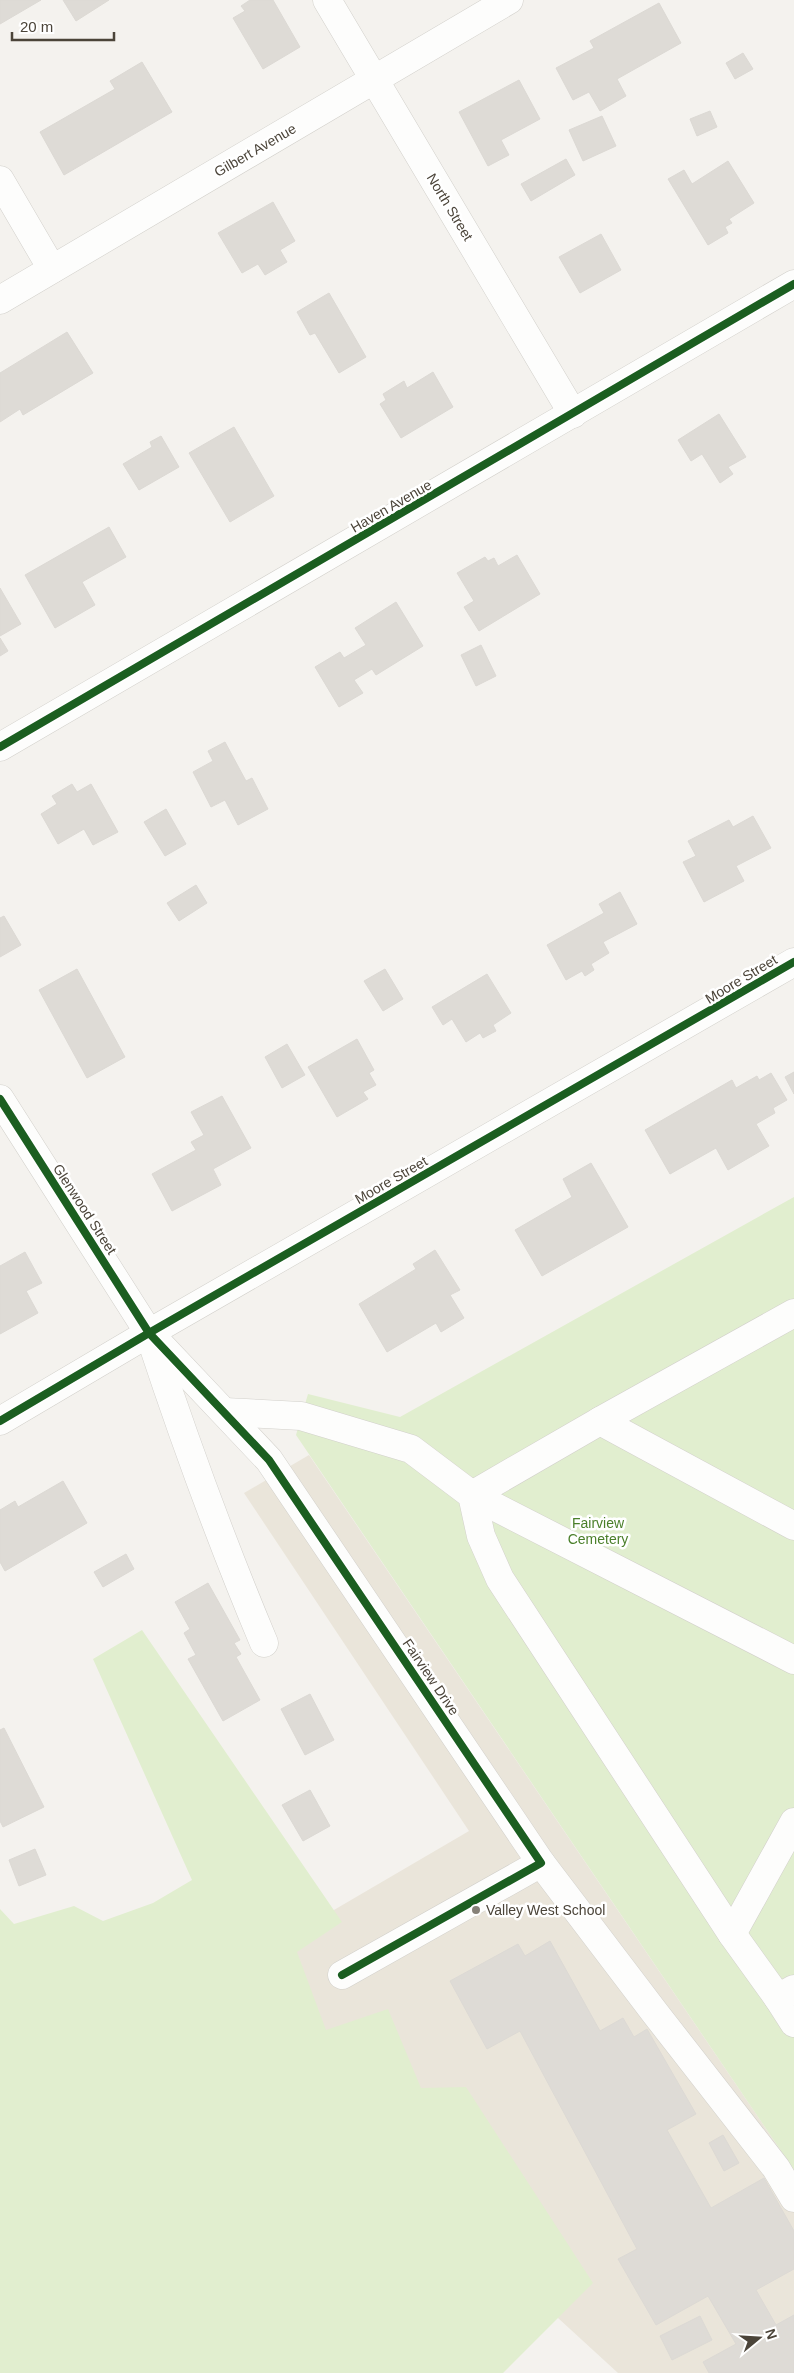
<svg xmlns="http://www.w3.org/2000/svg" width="794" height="2373" viewBox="0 0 794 2373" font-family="Helvetica,sans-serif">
  <rect width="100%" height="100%" fill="#f4f2ee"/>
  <path fill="#eae5da" d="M309 1455 794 2170V2373H618L199 1989 469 1831 244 1493Z"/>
  <g fill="#e1eecf">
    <path d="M794 1197V2170L296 1435 308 1394 400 1417Z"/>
    <path d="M142 1630 342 1922 297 1952 326 2030 388 2009 421 2088 466 2087 593 2283 503 2373H0V1909L14 1924 74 1906 103 1921 153 1903 192 1880 93 1659Z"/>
  </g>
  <g fill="#dedbd6" stroke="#dcd9d4">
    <path d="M0 0H41L0 24Z"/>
    <path d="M63 0H109L76 21Z"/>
    <path d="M250 0H273L300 47 263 69 233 18 245 11 241 6Z"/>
    <path d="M659 3 681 43 617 79 626 96 600 111 589 92 573 100 556 68 594 48 590 41Z"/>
    <path d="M743 53 753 69 735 79 726 63Z"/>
    <path d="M142 62 172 112 64 175 40 132 115 89 110 81Z"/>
    <path d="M519 80 540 119 501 140 509 155 488 166 459 112Z"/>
    <path d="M710 111 717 127 697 136 690 119Z"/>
    <path d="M602 116 616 146 583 161 569 130Z"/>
    <path d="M566 159 575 175 531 201 521 184Z"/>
    <path d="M728 161 754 203 729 219 732 223 725 227 728 233 708 245 668 179 684 170 692 184Z"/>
    <path d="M273 202 295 241 280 250 287 262 265 275 258 264 242 273 218 233Z"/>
    <path d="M601 234 621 270 580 293 559 257Z"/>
    <path d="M329 293 366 357 339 373 315 333 310 335 297 312Z"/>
    <path d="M67 332 93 373 23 415 20 409 0 422V373Z"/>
    <path d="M433 372 453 407 401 438 380 404 386 400 383 394 404 381 407 388Z"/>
    <path d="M719 414 746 457 728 467 733 474 720 483 702 454 691 461 678 440Z"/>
    <path d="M234 427 274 496 230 522 189 453Z"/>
    <path d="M161 436 179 467 139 490 123 464 152 447 150 442Z"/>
    <path d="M109 527 126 557 82 582 95 605 55 628 25 575Z"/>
    <path d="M517 555 540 594 479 631 464 607 474 601 457 573 485 557 488 561 494 558 498 566Z"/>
    <path d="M0 588 21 624 0 636Z"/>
    <path d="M396 602 423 646 376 675 372 669 354 680 363 693 339 707 315 667 340 652 344 658 366 645 355 628Z"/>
    <path d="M0 638 8 651 0 656Z"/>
    <path d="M481 645 496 676 476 686 461 655Z"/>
    <path d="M225 742 246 781 252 778 268 809 238 825 225 800 211 807 193 772 213 761 208 751Z"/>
    <path d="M72 784 77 792 91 784 118 832 93 845 84 829 58 844 41 814 57 804 52 796Z"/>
    <path d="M166 809 186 844 165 856 144 822Z"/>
    <path d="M753 816 771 848 736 866 744 881 704 902 683 862 696 856 688 841 729 820 733 827Z"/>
    <path d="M196 885 207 903 179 921 167 903Z"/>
    <path d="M620 892 637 924 603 942 609 953 591 964 594 970 585 976 582 971 566 980 547 945 604 913 599 904Z"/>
    <path d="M4 916 21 945 0 957V918Z"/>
    <path d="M77 969 125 1057 87 1078 39 990Z"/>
    <path d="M385 969 403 999 383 1011 364 981Z"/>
    <path d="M487 974 511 1013 493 1025 496 1031 483 1038 480 1033 466 1042 452 1019 443 1025 432 1007Z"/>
    <path d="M357 1039 374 1070 369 1073 376 1085 363 1092 368 1099 337 1117 308 1067Z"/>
    <path d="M287 1044 305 1075 282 1088 265 1057Z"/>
    <path d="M794 1072V1094L785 1077Z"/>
    <path d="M771 1073 787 1100 773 1108 775 1113 756 1124 769 1146 728 1170 716 1148 670 1174 645 1130 732 1080 736 1088 757 1076 759 1080Z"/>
    <path d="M222 1096 251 1148 213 1169 221 1185 172 1211 152 1174 196 1150 191 1142 204 1135 191 1112Z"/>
    <path d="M591 1163 628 1227 542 1276 515 1230 572 1197 563 1179Z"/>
    <path d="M435 1250 460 1290 450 1295 464 1318 441 1332 436 1323 387 1352 359 1304 416 1269 413 1264Z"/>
    <path d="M25 1252 42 1283 26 1291 38 1313 0 1334V1266Z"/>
    <path d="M63 1481 87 1523 5 1571 0 1562V1510L15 1501 18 1507Z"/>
    <path d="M126 1554 134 1569 103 1587 94 1572Z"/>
    <path d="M208 1583 240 1640 234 1643 241 1654 236 1657 260 1700 223 1721 188 1659 196 1655 184 1633 190 1629 175 1602Z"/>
    <path d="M310 1694 334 1740 305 1755 281 1709Z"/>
    <path d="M4 1728 44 1807 3 1827 0 1821V1730Z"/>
    <path d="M310 1790 330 1826 303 1841 282 1805Z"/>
    <path d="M35 1849 46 1875 19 1886 9 1860Z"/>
    <path d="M550 1941 600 2031 623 2018 634 2037 647 2029 696 2114 667 2130 711 2208 764 2178 794 2231V2269L756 2290 776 2325 794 2315V2373H709L703 2362 736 2344 708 2296 656 2325 618 2259 637 2249 520 2031 487 2049 450 1981 518 1944 525 1956Z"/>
    <path d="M723 2135 739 2163 724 2171 709 2143Z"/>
    <path d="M700 2316 712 2340 672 2360 660 2336Z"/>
  </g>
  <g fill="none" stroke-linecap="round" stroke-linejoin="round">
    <defs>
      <g id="minor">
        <path d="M327 0 573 414"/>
        <path d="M0 180 52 269"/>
        <path d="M0 300 509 0"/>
        <path d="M0 747 794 284"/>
        <path d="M0 1099 149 1333 269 1460 541 1863 342 1975"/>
        <path d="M151 1339C185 1442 222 1543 264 1643"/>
        <path d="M225 1412 301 1416 411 1449 472 1495 481 1536 500 1579 732 1934 778 1998"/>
        <path d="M0 1421 149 1333 794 962"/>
        <path d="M600 1421 794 1313"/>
        <path d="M794 1526 600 1421 472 1495 794 1660"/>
        <path d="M541 1863 655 2013 776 2168 794 2198"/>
        <path d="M732 1934 794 1822"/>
        <path d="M794 1989 778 1998 794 2023"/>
      </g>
    </defs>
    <use href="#minor" stroke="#d2d0cb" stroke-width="29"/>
    <use href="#minor" stroke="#fdfdfc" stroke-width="28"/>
    <defs>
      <g id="cycleway">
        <path d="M0 747 794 284"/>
        <path d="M0 1099 149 1333 269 1460 541 1863 342 1975"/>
        <path d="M0 1421 149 1333 794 962"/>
      </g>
    </defs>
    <use href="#cycleway" stroke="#fff" stroke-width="11"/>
    <use href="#cycleway" stroke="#1b5e20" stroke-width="8"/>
  </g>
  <circle fill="#868178" stroke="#fff" stroke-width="2" cx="476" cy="1910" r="5"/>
  <g text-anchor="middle" stroke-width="5" stroke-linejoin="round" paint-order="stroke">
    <g font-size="14" fill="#4b4439" stroke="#fff">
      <text transform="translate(255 150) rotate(-30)" y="5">Gilbert Avenue</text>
      <text transform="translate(450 207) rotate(59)" y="5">North Street</text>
      <text transform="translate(391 506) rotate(-30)" y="5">Haven Avenue</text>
      <text transform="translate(741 979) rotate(-31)" y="5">Moore Street</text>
      <text transform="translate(391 1180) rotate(-30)" y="5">Moore Street</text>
      <text transform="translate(85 1209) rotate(57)" y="5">Glenwood Street</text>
      <text transform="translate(431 1677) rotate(56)" y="5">Fairview Drive</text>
    </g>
    <g font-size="14" fill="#4a7f2a" stroke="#fff">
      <text x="598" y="1528">Fairview<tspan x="598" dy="16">Cemetery</tspan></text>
    </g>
    <g font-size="14" fill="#4b4439" stroke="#fff" text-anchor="start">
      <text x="486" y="1915">Valley West School</text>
    </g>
  </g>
  <g transform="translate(759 2338) rotate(72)" stroke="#ffffff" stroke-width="4" paint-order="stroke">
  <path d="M0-4L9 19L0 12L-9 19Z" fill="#4b4439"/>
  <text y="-8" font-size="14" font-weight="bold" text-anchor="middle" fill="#4b4439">N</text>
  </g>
  <path d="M12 32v8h102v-8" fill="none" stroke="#4b4439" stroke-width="2.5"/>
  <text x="20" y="32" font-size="15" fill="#4b4439" stroke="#ffffff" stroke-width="4" paint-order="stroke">20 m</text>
</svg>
